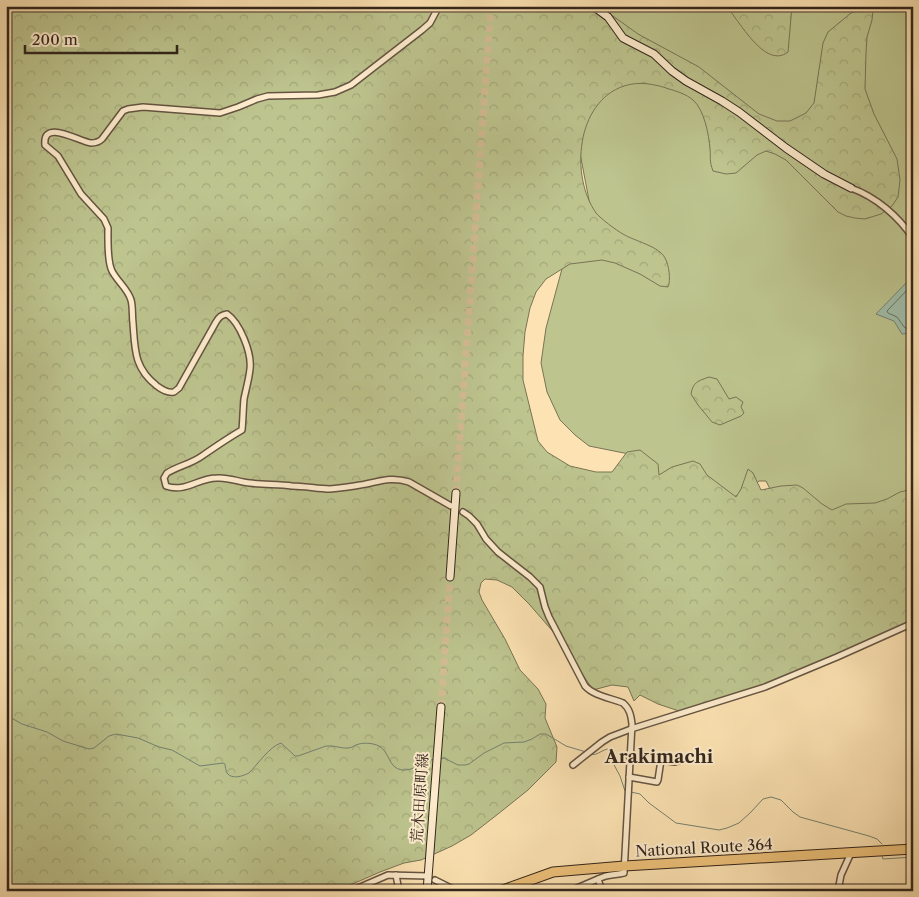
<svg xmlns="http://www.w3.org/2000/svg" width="919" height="897" viewBox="0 0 919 897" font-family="'Libre Caslon Text','Noto Serif JP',serif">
  <defs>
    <pattern id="forest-crowns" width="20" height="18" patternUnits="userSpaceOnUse" patternTransform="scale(1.25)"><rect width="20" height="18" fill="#bdc48e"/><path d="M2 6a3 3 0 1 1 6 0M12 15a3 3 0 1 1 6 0" fill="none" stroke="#a3a87a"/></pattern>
  </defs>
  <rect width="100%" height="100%" fill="#fde3b3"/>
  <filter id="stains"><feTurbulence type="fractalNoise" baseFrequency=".004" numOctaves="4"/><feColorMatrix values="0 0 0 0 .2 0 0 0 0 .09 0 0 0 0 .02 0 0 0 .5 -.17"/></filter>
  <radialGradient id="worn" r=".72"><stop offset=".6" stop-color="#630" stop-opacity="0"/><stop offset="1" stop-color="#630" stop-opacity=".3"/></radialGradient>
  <path fill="#bdc48e" stroke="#787455" d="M541 6H913V496L842 516 774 497 766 481H759L748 491 733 497 664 486 634 455 589 446 575 435 560 420 547 392 541 363 546 328 566 254 592 216 575 127Z"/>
  <g fill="url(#forest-crowns)" stroke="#787455">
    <path d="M6 6H599L638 34 699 67 759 114 777 121H790L806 113 814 103 823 43 828 32 851 13 866 9 873 10 872 20 867 37 866 53 865 89 874 114 897 159 900 180 898 197 892 206 881 214 865 219 855 218 846 216 838 212 786 160 775 154 766 151 757 155 736 173 726 174 713 171C709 160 711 159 710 149 709 135 704 109 693 100 686 94 676 91 669 89 655 84 639 81 624 86 576 102 570 176 596 213 600 218 617 231 623 234 634 241 659 246 665 258 669 265 671 280 668 287L660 286 640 274 615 263 602 260 570 264 546 279 536 292 530 308 525 332 523 356V380L538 441 547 452 570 466 596 472H612L627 452 640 450 658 464 659 475 672 467 693 461 700 464 707 475 736 497 741 489 748 469 753 473 761 490 781 486 797 485 803 488 822 504 832 510 846 504 875 503 887 499 900 492 913 489V621L802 670 761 686 682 712 658 704 640 695 634 701 628 687 612 685 593 690 556 635 529 604 512 587 497 580 485 579 481 583 479 592 482 600 505 639 520 670 538 689 546 704 545 718 557 747 556 762 528 790 498 814 471 835 452 846 421 860 404 863 380 872 355 883 335 891H6Z"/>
    <path d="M726 6H792L788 52C765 70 739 20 726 6Z"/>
    <path d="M709 377 717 379 729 399 736 397 743 402 741 407 744 413 741 416 720 425 712 422 698 405 691 394C693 382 698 381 709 377Z"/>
  </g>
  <path fill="#a0bea9" stroke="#748171" d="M908 281 913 285V333L902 334 894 321 876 314Z"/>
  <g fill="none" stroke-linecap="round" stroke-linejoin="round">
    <path stroke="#697262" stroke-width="1" d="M913 288 908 289 887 311 888 313 897 317 905 328H913"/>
    <g stroke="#748171" stroke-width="1">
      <path d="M6 715 22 724 47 732 63 741 89 749 94 748 109 736 116 734 138 738 159 747 172 750 200 766 223 763 225 764C225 765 226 772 227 773 232 780 243 776 249 773 258 764 269 747 281 743L295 756H298L326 746C334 745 342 749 349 748 353 747 353 746 356 745 363 742 373 743 379 746 390 752 388 768 402 770 415 771 423 761 435 759"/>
      <path d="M589 754C596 757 601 750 608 749L613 763 620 776 625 791H628"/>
      <path d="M439 759 444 758 458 765H465L469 764 484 753 504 743 524 742 532 739 540 734H546L566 746 586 752"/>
      <path d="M631 792 640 794 649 803 676 823 707 828 719 830 727 828 739 823 751 812 763 799 771 797 781 800 793 812 800 817 869 836 877 839 882 844"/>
      <path d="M882 856 883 859 913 857"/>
    </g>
    <g stroke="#d4bd95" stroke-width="7" stroke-dasharray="7 3.5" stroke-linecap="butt">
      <path d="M456 493 491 6"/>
      <path d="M441 707 450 577"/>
    </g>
    <defs>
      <g id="street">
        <path d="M439 6 430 23 422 30 351 85 335 92 318 95 268 96 257 99 238 107 220 113 143 107 128 109 123 111 102 139C99 142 96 143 91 143 80 142 42 118 45 145L58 156 81 194 104 219 108 228C108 240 107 261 112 271 117 281 128 289 131 300 133 307 132 316 133 323 135 350 134 368 157 386 163 390 167 393 174 392L179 388 216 322C219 317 221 315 227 314 240 323 252 353 250 369 249 379 246 389 244 399 243 410 243 420 242 430 228 438 215 447 202 456 191 464 178 466 167 473L164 478 166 486C185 493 198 478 217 478 228 477 239 482 250 483 264 485 278 484 292 486 305 486 318 489 330 489 340 488 350 487 360 485 379 482 390 476 409 482L451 506"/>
        <path d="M851 188C876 197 898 216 913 238"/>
        <path d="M463 512 469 516 477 524 486 539 498 552 530 577 540 587 545 607 549 617 585 686C594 696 611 698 623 703 630 709 631 716 632 724L624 873C617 875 610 874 603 877 592 881 581 887 569 891"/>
        <path d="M629 756 675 762 692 757"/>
        <path d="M573 765 602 742 610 737 631 729 765 687 837 657 913 623"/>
        <path d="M629 777 657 782 658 780 661 760"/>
        <path d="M396 875 399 891"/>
        <path d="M598 879 602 891"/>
        <path d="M435 880 457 891"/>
        <path d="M351 891 388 875 428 876"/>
        <path d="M838 891 841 875 851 853"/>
      </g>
      <g id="secondary">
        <path d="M593 6 608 17 623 38 654 54 672 71 686 81 722 101 739 112 786 148 824 174 851 188"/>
        <path d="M450 577 456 493"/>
        <path d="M427 891 441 707"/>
      </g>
      <path id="highway" d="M500 891 553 872 624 866 913 849"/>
    </defs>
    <use href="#street" stroke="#655442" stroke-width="8"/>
    <use href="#secondary" stroke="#32251c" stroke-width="9"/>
    <use href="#highway" stroke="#32251c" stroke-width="11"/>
    <use href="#street" stroke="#feedce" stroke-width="5"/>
    <use href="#secondary" stroke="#feedce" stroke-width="7"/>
    <use href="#highway" stroke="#eec27a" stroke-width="9"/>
  </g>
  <g text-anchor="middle" stroke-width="4" stroke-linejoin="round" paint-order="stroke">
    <g font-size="15" fill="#32251c" stroke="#feedce">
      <text transform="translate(420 798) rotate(-86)" y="5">荒木田原町線</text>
      <text transform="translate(704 848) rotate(-3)" y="5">National Route 364</text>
    </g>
    <g font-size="18" font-weight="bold" fill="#32251c" stroke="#feedce">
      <text x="659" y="763">Arakimachi</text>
    </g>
  </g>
  <rect width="919" height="897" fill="none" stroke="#fde3b3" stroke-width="25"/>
  <rect x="8" y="8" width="904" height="882" fill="none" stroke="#32251c" stroke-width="2.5"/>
  <rect x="12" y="12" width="894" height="872" fill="none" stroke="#32251c"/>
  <path d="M25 45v8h152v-8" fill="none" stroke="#32251c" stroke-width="2.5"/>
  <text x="32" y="45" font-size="15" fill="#32251c" stroke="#feedce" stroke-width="4" paint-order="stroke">200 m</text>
  <rect width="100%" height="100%" filter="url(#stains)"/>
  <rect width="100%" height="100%" fill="url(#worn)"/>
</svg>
